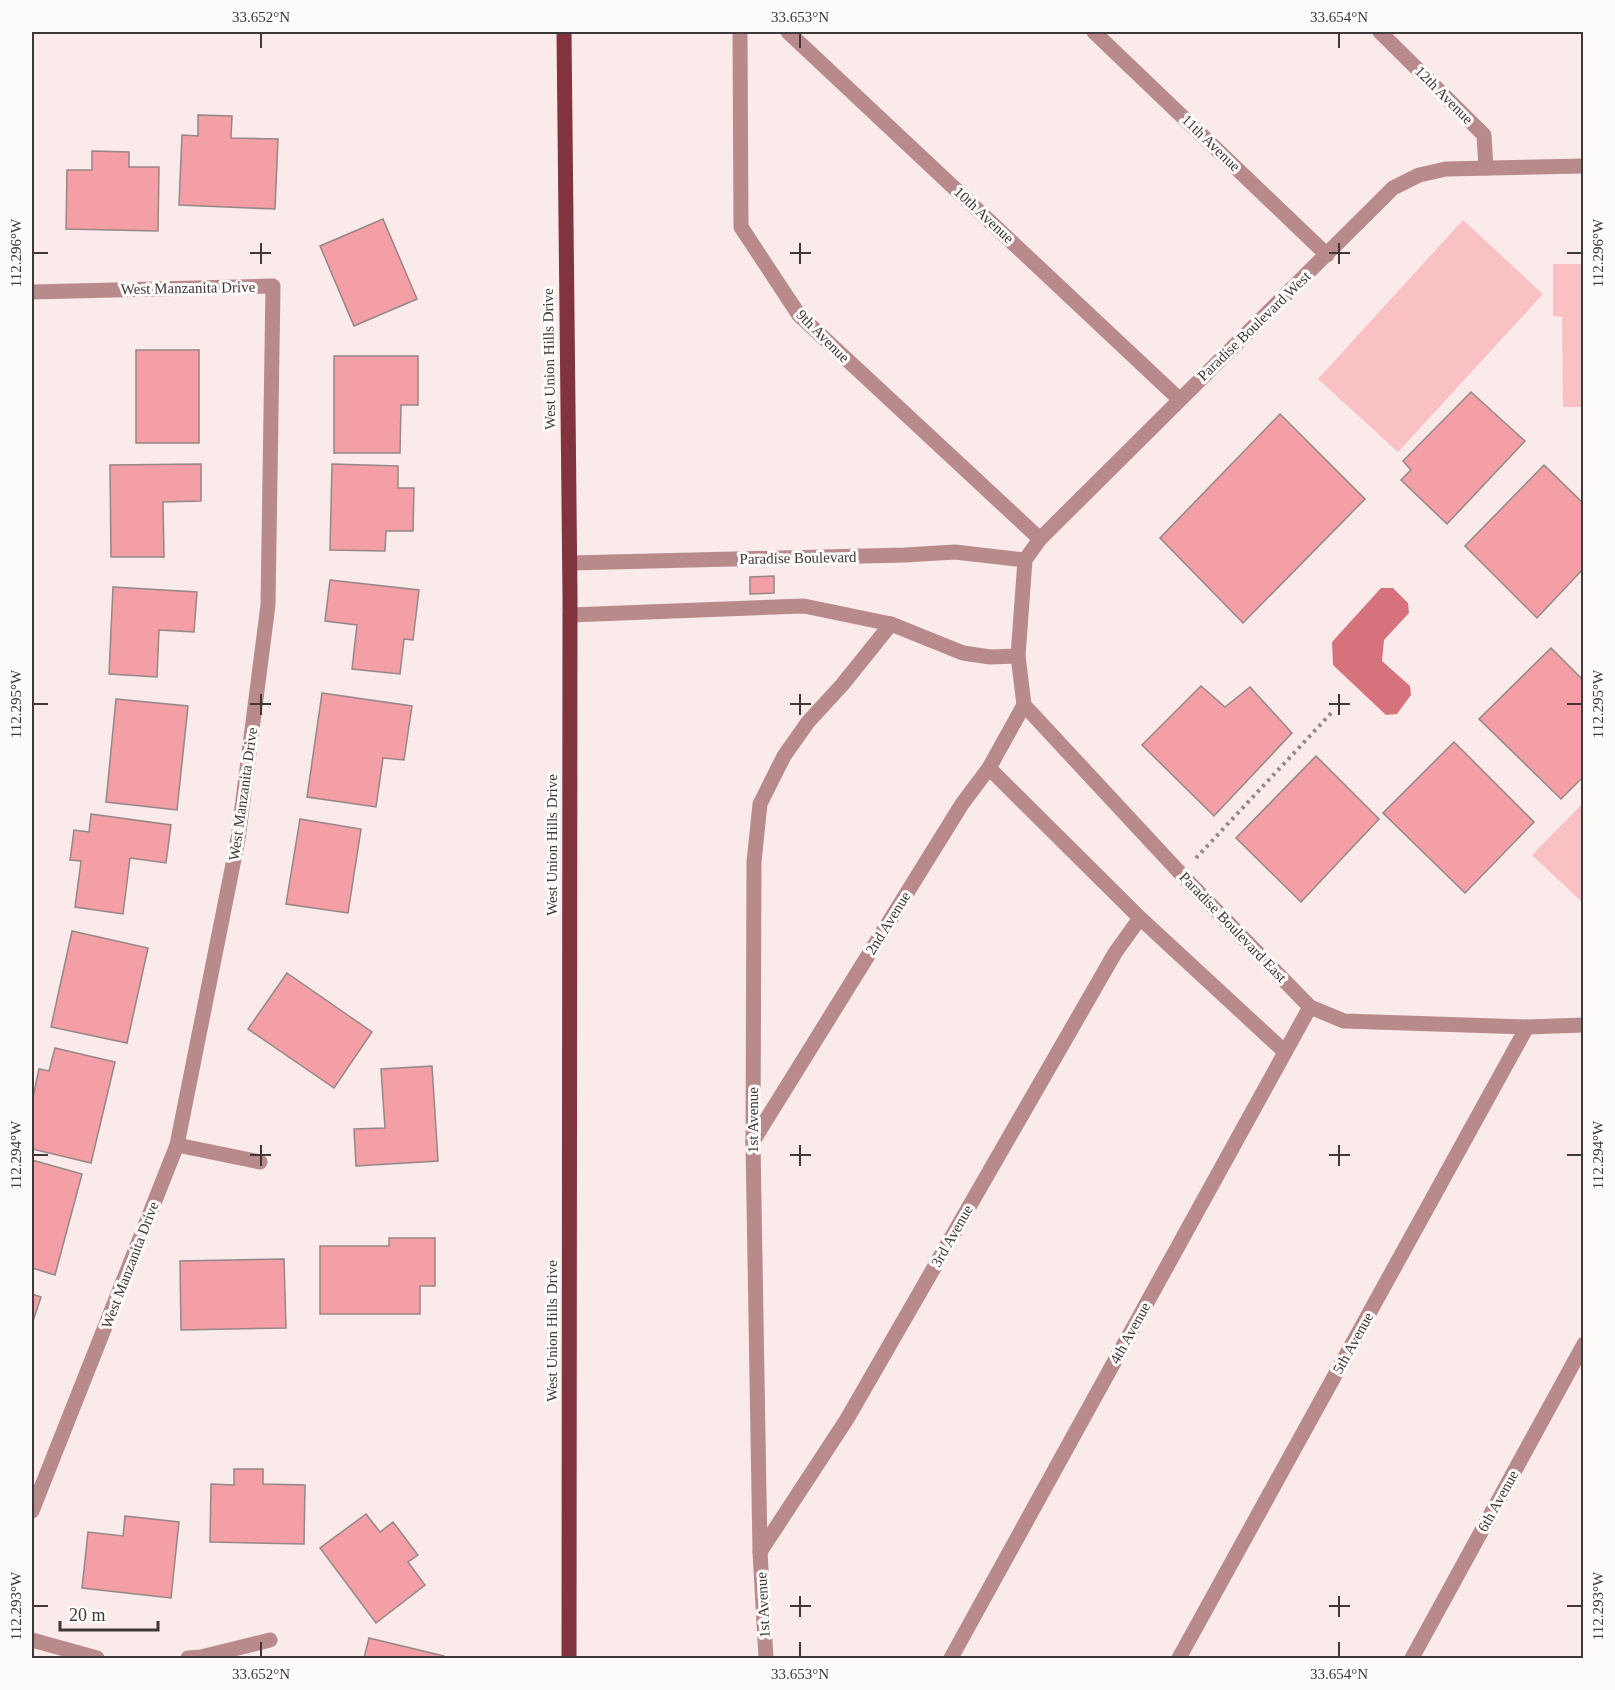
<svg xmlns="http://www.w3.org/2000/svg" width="1615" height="1690" viewBox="0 0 1615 1690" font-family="'Times New Roman',serif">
  <rect width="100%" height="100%" fill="#faeaea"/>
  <g fill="#f9c1c4">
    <path d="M1463 220 1543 294 1398 452 1318 379Z"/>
    <path d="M1553 264H1583V407H1563L1562 317 1553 316Z"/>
    <path d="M1583 803V903L1532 855Z"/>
  </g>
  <path fill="#d6727c" d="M1381 588H1393L1408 603 1409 613 1384 640 1382 661 1410 686 1411 695 1397 714 1386 715 1333 665 1332 642Z"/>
  <g fill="#f39fa5" stroke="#958687" stroke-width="1.5">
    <path d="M198 115 232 116 231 138 278 139 275 209 179 205 182 135 198 136Z"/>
    <path d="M92 151 129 152V167H159L158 231 66 229 67 170H92Z"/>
    <path d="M383 219 417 299 354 326 320 246Z"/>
    <rect x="136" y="350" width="63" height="93"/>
    <path d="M334 356H418V405H401L400 453H334Z"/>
    <path d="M1471 392 1525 441 1447 524 1401 480 1411 470 1403 461Z"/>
    <path d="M1280 414 1365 499 1243 623 1160 538Z"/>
    <path d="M201 464V501L163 502 164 557H111L110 465Z"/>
    <path d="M332 464 398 466V488H414L413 531H386L385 551 330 550Z"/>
    <path d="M1544 465 1584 504V568L1537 618 1465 546Z"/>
    <path d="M774 576V593L750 594V577Z"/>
    <path d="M330 580 419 590 413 640 404 639 400 674 352 669 357 625 325 621Z"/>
    <path d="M113 587 197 592 194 632 159 630 157 677 109 674Z"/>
    <path d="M1551 648 1584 681V776L1561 799 1479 719Z"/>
    <path d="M1201 686 1225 707 1250 687 1292 733 1214 816 1142 745Z"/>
    <path d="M322 693 412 706 404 760 383 758 376 807 307 797Z"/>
    <path d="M116 699 188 706 177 810 106 802Z"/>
    <path d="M1454 742 1534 822 1465 893 1383 813Z"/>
    <path d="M1316 756 1379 819 1301 902 1236 838Z"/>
    <path d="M91 814 171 825 166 863 130 858 123 914 75 907 81 861 70 860 74 830 89 832Z"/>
    <path d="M300 819 361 829 348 913 286 904Z"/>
    <path d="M72 931 148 948 127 1043 51 1027Z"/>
    <path d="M287 973 372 1032 334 1088 248 1029Z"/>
    <path d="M55 1048 115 1062 91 1163 32 1149V1102L39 1069 49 1071Z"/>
    <path d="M432 1066 438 1161 356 1166 354 1129 385 1128 381 1069Z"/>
    <path d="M32 1160 82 1174 55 1275 32 1268Z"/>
    <path d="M389 1238H435V1286H420V1314H320V1246H389Z"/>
    <path d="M284 1259 286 1328 181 1330 180 1261Z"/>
    <path d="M32 1294 41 1297 32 1324Z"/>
    <path d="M234 1469H263V1484L305 1485 304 1544 210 1542 211 1484 234 1485Z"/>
    <path d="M366 1514 380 1532 393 1522 418 1555 408 1562 425 1585 376 1623 320 1548Z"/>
    <path d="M125 1516 179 1522 171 1598 82 1588 88 1532 123 1536Z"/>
    <path d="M369 1638 444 1656 443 1658H364Z"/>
  </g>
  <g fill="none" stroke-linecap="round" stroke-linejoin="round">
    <path stroke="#938888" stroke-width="4" stroke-dasharray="3 4.5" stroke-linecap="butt" d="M1196 858 1334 710"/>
    <g stroke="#b88a8c" stroke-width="15">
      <path d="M740 32 741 227 799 315 1040 539"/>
      <path d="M788 32 1179 399"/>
      <path d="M1094 32 1327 255"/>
      <path d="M1380 32 1484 135 1486 168"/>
      <path d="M1584 166 1446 169 1419 175 1393 188 1040 539 1025 560 1018 656 1024 705 1181 874 1310 1007 1344 1021 1527 1027 1584 1025"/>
      <path d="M32 292 273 286 268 605 238 839 177 1145 32 1511"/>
      <path d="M570 563 905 555 955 552 1025 560"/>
      <path d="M570 615 804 606 891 624 963 653 990 657 1018 656"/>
      <path d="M989 768 1140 918 1285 1052"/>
      <path d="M753 1141 962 804 989 768 1024 705"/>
      <path d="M177 1145 260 1162"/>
      <path d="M760 1552 847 1419 1115 953 1140 918"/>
      <path d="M32 1640 97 1658"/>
      <path d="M188 1658 201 1657 270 1640"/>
      <path d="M766 1658 760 1552 753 1142 754 862 760 804 784 756 808 722 842 685 891 624"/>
      <path d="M951 1658 1310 1007"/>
      <path d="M1179 1658 1527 1027"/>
      <path d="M1412 1658 1584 1344"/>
    </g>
    <path stroke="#81343e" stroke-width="15" d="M564 32 570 597 569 1658"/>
  </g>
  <path fill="none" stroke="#3e3838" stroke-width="2" d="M261 33V48M800 33V48M1339 33V48M261 243V264M800 243V264M1339 243V264M33 253H48M250 253H271M790 253H811M1329 253H1350M1567 253H1582M261 694V715M800 694V715M1339 694V715M33 704H48M250 704H271M790 704H811M1329 704H1350M1567 704H1582M261 1145V1166M800 1145V1166M1339 1145V1166M33 1155H48M250 1155H271M790 1155H811M1329 1155H1350M1567 1155H1582M800 1596V1617M1339 1596V1617M33 1606H48M790 1606H811M1329 1606H1350M1567 1606H1582M261 1642V1657M800 1642V1657M1339 1642V1657"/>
  <g text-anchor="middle" stroke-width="6" stroke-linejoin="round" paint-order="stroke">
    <g font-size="15" fill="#3e3838" stroke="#fefbfb">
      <text transform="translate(1444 95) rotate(45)" y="5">12th Avenue</text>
      <text transform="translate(1211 143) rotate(44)" y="5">11th Avenue</text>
      <text transform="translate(984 215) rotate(43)" y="5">10th Avenue</text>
      <text transform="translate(188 288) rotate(-1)" y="5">West Manzanita Drive</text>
      <text transform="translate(1254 326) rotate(-44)" y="5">Paradise Boulevard West</text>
      <text transform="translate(823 336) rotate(45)" y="5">9th Avenue</text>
      <text transform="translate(549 359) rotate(-91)" y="5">West Union Hills Drive</text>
      <text transform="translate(798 558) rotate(-1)" y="5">Paradise Boulevard</text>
      <text transform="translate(243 794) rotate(-82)" y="5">West Manzanita Drive</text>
      <text transform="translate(552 845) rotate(-90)" y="5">West Union Hills Drive</text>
      <text transform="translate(888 923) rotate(-58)" y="5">2nd Avenue</text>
      <text transform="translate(1233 927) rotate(46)" y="5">Paradise Boulevard East</text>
      <text transform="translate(753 1120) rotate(-90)" y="5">1st Avenue</text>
      <text transform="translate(952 1236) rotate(-60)" y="5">3rd Avenue</text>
      <text transform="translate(130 1265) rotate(-69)" y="5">West Manzanita Drive</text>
      <text transform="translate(552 1331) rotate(-90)" y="5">West Union Hills Drive</text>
      <text transform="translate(1130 1333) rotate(-61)" y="5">4th Avenue</text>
      <text transform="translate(1353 1343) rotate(-61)" y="5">5th Avenue</text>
      <text transform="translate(1498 1501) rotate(-61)" y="5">6th Avenue</text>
      <text transform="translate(763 1605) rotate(-93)" y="5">1st Avenue</text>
    </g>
  </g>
  <rect width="1615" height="1690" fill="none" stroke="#fefbfb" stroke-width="66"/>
  <path d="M60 1621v9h98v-9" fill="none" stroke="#3e3838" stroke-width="3"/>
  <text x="69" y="1621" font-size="18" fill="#3e3838" stroke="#fefbfb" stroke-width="4.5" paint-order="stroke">20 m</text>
  <rect x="33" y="33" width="1549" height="1624" fill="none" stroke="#3e3838" stroke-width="2"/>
  <g font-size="15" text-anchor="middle" fill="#3e3838">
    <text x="261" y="22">33.652°N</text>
    <text x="800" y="22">33.653°N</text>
    <text x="1339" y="22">33.654°N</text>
    <text transform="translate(1598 253) rotate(-90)" y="5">112.296°W</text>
    <text transform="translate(16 253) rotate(-90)" y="5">112.296°W</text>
    <text transform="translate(1598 704) rotate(-90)" y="5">112.295°W</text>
    <text transform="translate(16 704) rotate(-90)" y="5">112.295°W</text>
    <text transform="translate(1598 1155) rotate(-90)" y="5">112.294°W</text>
    <text transform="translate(16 1155) rotate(-90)" y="5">112.294°W</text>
    <text transform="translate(16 1606) rotate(-90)" y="5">112.293°W</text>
    <text transform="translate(1598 1606) rotate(-90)" y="5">112.293°W</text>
    <text x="261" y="1679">33.652°N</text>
    <text x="800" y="1679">33.653°N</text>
    <text x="1339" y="1679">33.654°N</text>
  </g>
</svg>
